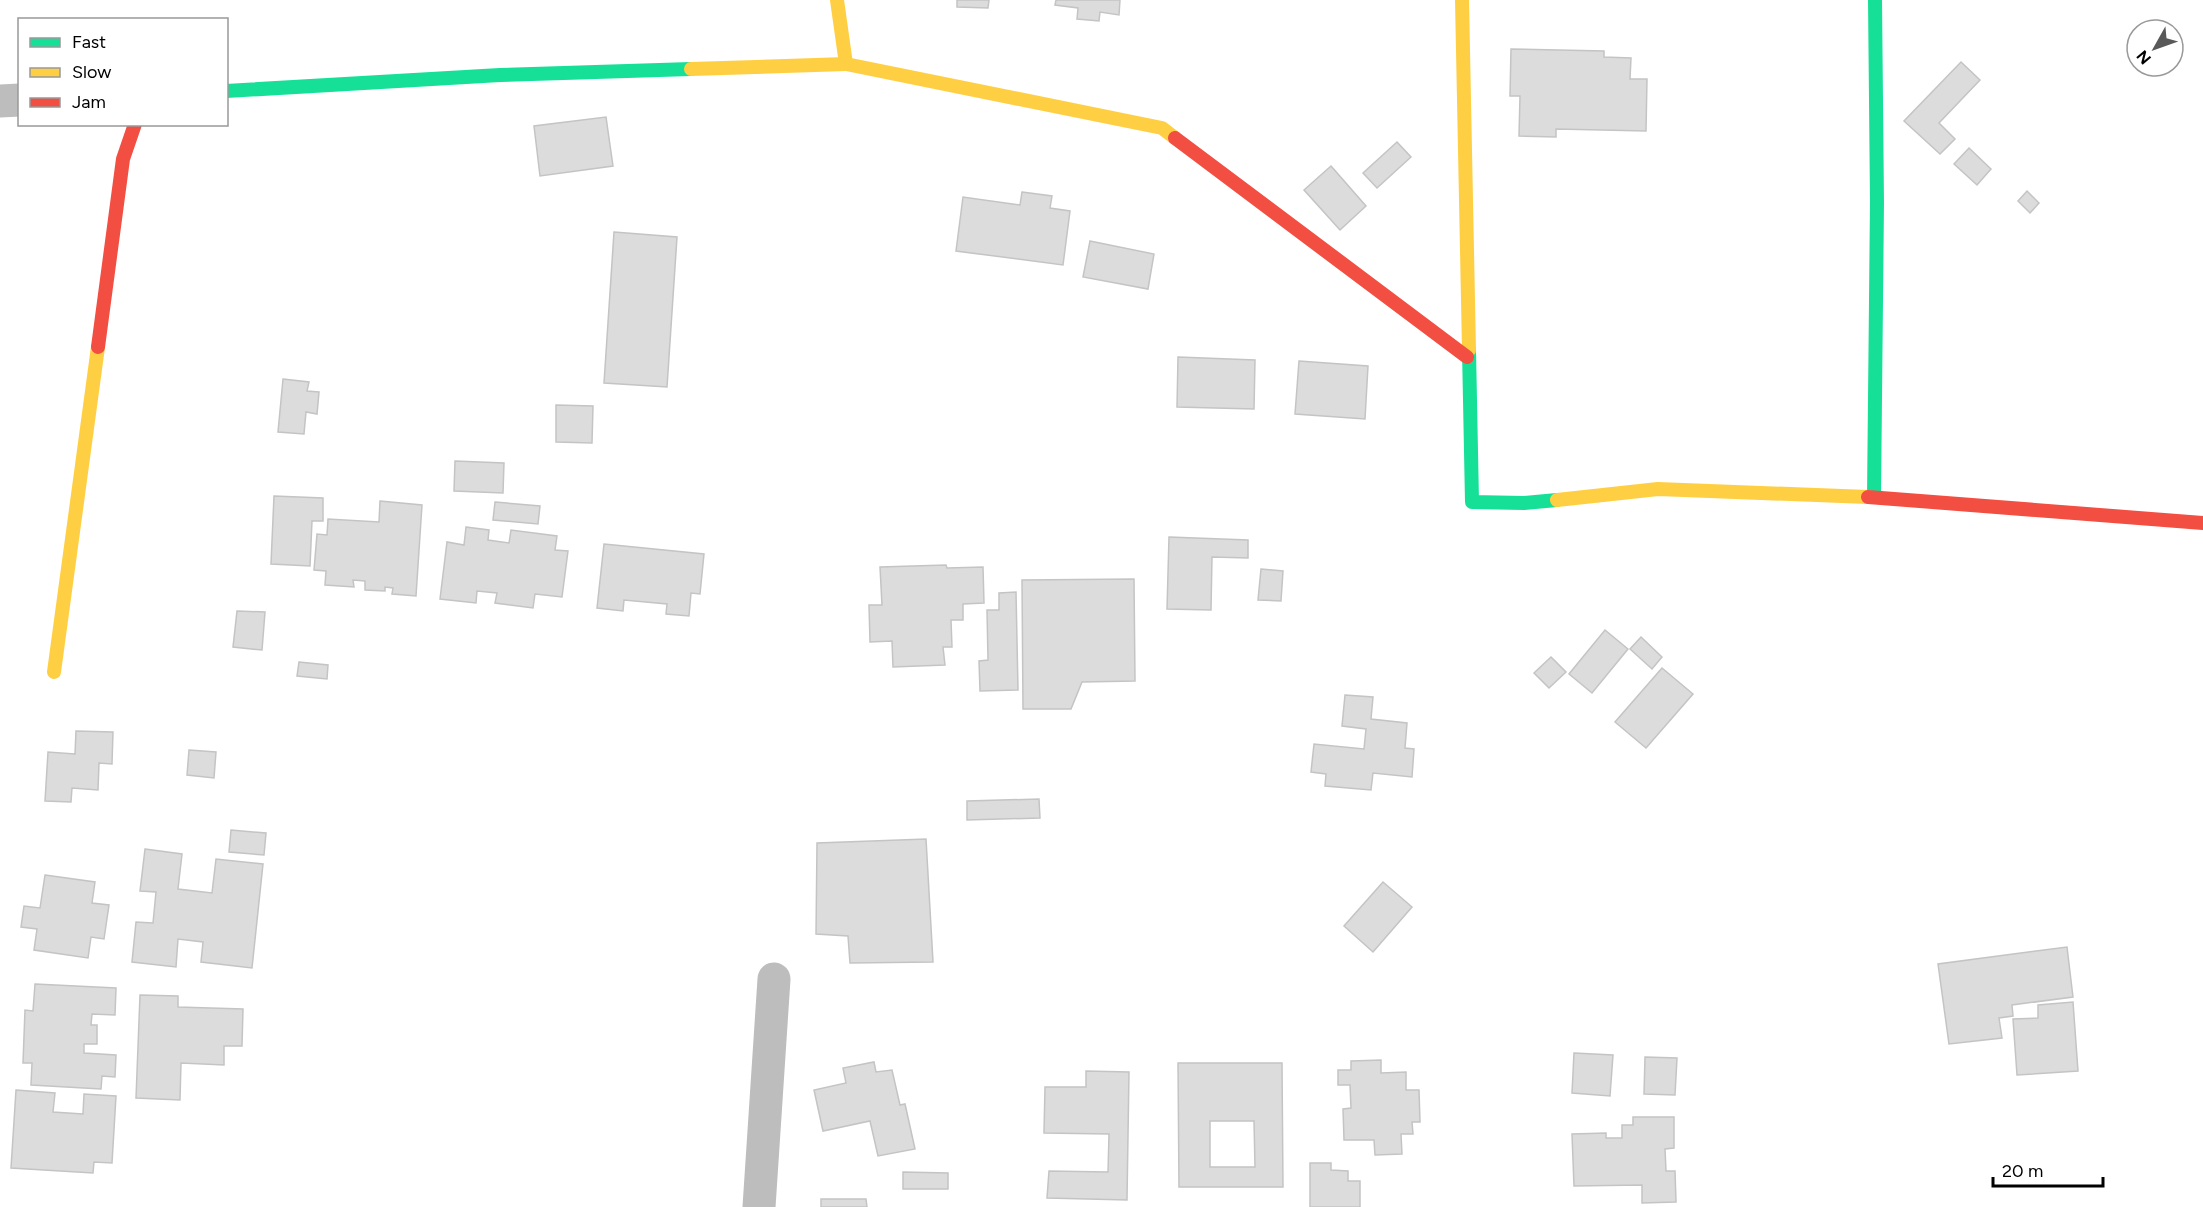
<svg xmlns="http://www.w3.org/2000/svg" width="2203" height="1207" viewBox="0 0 2203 1207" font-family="Figtree,sans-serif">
  <rect width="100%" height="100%" fill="#fff"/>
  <g fill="#dcdcdc" stroke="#c4c4c4" stroke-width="1.5" fill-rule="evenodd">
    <path d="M957 0H989L988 8 957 7Z"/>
    <path d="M1056 0H1120L1119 15 1100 12 1099 21 1077 19 1078 8 1055 5Z"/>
    <path d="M1511 49 1604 51V57L1631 58 1630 79H1647L1646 131 1556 129V137L1519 136 1520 96H1510Z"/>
    <path d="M1961 62 1980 80 1939 123 1955 139 1940 154 1904 121Z"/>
    <path d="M606 117 613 166 540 176 534 126Z"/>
    <path d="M1397 142 1411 157 1377 188 1363 173Z"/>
    <path d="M1969 148 1991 169 1977 185 1954 164Z"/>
    <path d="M1331 166 1366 206 1340 230 1304 190Z"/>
    <path d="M2027 191 2039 203 2030 213 2018 201Z"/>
    <path d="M1022 192 1052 196 1050 208 1070 211 1063 265 956 251 963 197 1020 205Z"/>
    <path d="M614 232 677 237 667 387 604 383Z"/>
    <path d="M1090 241 1154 254 1148 289 1083 277Z"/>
    <path d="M1178 357 1255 360 1254 409 1177 407Z"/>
    <path d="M1299 361 1368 366 1365 419 1295 414Z"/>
    <path d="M283 379 309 382 307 391 319 392 317 414 306 412 304 434 278 432Z"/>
    <path d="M556 405 593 406 592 443 556 442Z"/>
    <path d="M455 461 504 463 503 493 454 491Z"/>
    <path d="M274 496 323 498V521H312L310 566 271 564Z"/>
    <path d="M380 501 422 505 416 596 392 594 393 588 385 587V591L365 590V581L353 580 354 587 325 585 326 571 314 570 317 534 327 535 328 519 379 522Z"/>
    <path d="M495 502 540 506 538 524 493 520Z"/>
    <path d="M466 527 489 530 488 540 509 543 511 530 557 536 555 550 568 551 562 597 535 594 533 608 495 603 497 593 477 591 476 603 440 599 447 542 464 545Z"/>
    <path d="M1169 537 1248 540V558L1212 557 1211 610 1167 609Z"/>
    <path d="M604 544 704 554 700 594 691 593 689 616 666 614 667 604 624 600 623 611 597 608Z"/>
    <path d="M946 565 947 568 983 567 984 603 963 604V620H951L952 647H943L945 665 893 667 892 641 870 642 869 605H882L880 567Z"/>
    <path d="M1261 569 1283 571 1281 601 1258 600Z"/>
    <path d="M1134 579 1135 681 1082 682 1071 709H1023L1022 580Z"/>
    <path d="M1016 592 1018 690 980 691 979 661 988 660 987 610H999V593Z"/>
    <path d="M237 611 265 612 262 650 233 647Z"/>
    <path d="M1605 630 1628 649 1592 693 1569 674Z"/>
    <path d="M1641 637 1662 657 1652 669 1630 649Z"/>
    <path d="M1551 657 1566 672 1549 688 1534 673Z"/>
    <path d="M299 662 328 665 327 679 297 676Z"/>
    <path d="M1662 668 1693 694 1646 748 1615 722Z"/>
    <path d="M1345 695 1373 697 1371 719 1407 723 1405 748 1414 749 1412 777 1373 773 1371 790 1325 786 1326 774 1311 772 1314 744 1364 749 1366 729 1342 726Z"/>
    <path d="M76 731 113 732 112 764 99 763 98 790 72 788 71 802 45 801 48 752 75 754Z"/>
    <path d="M189 750 216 752 214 778 187 775Z"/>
    <path d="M1039 799 1040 818 967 820V801Z"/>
    <path d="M231 830 266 833 264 855 229 852Z"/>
    <path d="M926 839 933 962 850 963 848 936 816 934 817 843Z"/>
    <path d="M145 849 182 854 178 889 212 893 216 859 263 864 252 968 201 962 203 942 178 939 176 967 132 962 136 922 153 923 156 892 140 891Z"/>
    <path d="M45 875 95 882 92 903 109 905 104 939 91 937 88 958 34 950 37 929 21 927 24 906 40 908Z"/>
    <path d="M1383 882 1412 907 1373 952 1344 926Z"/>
    <path d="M2067 947 2073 997 2012 1005 2013 1016 1999 1018 2002 1038 1949 1044 1938 964Z"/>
    <path d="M35 984 116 988 115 1015 92 1014 91 1025H97V1044H84V1053L116 1055 115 1077 102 1076 101 1089 31 1085 32 1063H23L25 1010 33 1011Z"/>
    <path d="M140 995 178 996V1007L243 1009 242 1046H224V1065L181 1063 180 1100 136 1098Z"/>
    <path d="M2073 1002 2078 1071 2017 1075 2013 1019 2038 1018V1005Z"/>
    <path d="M1574 1053 1613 1055 1610 1096 1572 1093Z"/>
    <path d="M1645 1057 1677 1058 1675 1095 1644 1094Z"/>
    <path d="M1381 1060V1073L1406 1072V1090H1419L1420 1122H1412L1413 1134H1401L1402 1154 1375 1155 1374 1140H1344L1343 1109 1351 1108 1350 1085H1338V1070H1351V1061Z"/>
    <path d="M874 1062 876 1072 892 1070 900 1105 905 1104 915 1149 878 1156 870 1121 823 1131 814 1090 846 1083 843 1068Z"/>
    <path d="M1178 1063H1282L1283 1187H1179ZM1210 1121H1254L1255 1167H1210Z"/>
    <path d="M1086 1071 1129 1072 1127 1200 1047 1198 1049 1171 1108 1172 1109 1134 1044 1133 1045 1087H1086Z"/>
    <path d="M16 1090 55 1093 53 1112 83 1114 84 1094 116 1096 112 1163 94 1162 93 1173 11 1168Z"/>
    <path d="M1633 1117H1674V1148L1665 1149 1666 1171H1675L1676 1202 1642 1203V1185L1574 1186 1572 1134 1606 1133V1138H1622V1125H1633Z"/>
    <path d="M1310 1163H1331V1170L1348 1171V1181H1360V1207H1310Z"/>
    <path d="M903 1172 948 1173V1189H903Z"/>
    <path d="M821 1199H866L867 1207H821Z"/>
  </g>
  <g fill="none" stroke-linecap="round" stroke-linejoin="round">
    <g stroke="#bdbdbd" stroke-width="33">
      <path d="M0 101 20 100"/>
      <path d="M759 1207 774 979"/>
    </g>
    <g stroke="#16e098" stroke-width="14">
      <path d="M226 91 500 75 691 69"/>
      <path d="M1469 350 1472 502 1524 503 1557 500"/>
      <path d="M1874 497 1877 202 1875 0"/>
    </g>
    <g stroke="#ffcf43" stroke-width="14">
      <path d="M837 0 846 64 1162 128 1175 138"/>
      <path d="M1462 0 1469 350"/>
      <path d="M691 69 846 64"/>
      <path d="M1557 500 1658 489 1868 497"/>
      <path d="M54 672 98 347"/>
    </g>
    <g stroke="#f24e42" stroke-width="14">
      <path d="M1175 138 1467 357"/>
      <path d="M98 347 123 159 135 124"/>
      <path d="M1868 497 2203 523"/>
    </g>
  </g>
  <rect x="18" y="18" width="210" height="108" fill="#ffffff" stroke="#999999" stroke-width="1.5"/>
  <rect x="30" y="38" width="30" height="9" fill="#16e098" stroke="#999999" stroke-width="1.5"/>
  <text x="72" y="48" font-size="18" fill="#000000">Fast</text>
  <rect x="30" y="68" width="30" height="9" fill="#ffcf43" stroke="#999999" stroke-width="1.5"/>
  <text x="72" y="78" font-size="18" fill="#000000">Slow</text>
  <rect x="30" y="98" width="30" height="9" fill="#f24e42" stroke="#999999" stroke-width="1.5"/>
  <text x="72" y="108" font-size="18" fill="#000000">Jam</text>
  <g transform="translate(2155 48) rotate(230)"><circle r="28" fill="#ffffff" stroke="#999999" stroke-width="1.5"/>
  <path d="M0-4.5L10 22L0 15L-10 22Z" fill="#595959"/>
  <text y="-9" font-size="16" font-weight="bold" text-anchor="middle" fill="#000000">N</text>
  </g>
  <path d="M1993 1177v9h110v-9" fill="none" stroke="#000000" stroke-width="3"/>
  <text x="2002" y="1177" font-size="18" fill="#000000" stroke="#ffffff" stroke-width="4.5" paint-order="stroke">20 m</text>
</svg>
